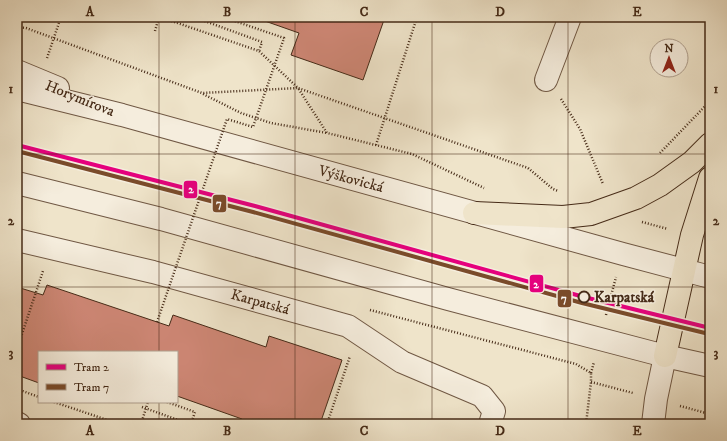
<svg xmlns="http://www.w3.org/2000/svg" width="727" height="441" viewBox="0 0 727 441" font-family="'IM FELL DW Pica',serif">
  <rect width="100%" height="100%" fill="#efe4ca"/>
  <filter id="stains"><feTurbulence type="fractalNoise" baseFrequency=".005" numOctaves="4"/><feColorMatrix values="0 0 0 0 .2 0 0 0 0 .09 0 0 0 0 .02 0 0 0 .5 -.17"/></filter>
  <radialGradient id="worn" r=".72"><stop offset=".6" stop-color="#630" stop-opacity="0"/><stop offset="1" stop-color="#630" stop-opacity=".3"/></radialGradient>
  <g fill="#cd8674" stroke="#452a17">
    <path d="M262 17H385L363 80 291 55 299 33 262 20Z"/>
    <path d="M47 285 169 326 173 315 266 347 269 336 342 360 320 424H240L242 419 177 396V352H39V383L17 375V287L43 295Z"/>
  </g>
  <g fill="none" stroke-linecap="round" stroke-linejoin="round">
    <defs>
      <g id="minor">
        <path d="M17 71 58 88"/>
        <path d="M546 80 570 17"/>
        <path id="s1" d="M17 89 122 115 623 254 710 277"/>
        <path d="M17 183 161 219 448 299 665 356 710 366"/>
        <path id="s2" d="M17 240 153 272 348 326 402 362 482 396 494 411 490 424"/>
        <path d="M17 423 19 424"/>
        <path d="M653 424 656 399 665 356"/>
      </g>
      <g id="major">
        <path d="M474 213 563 217 591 214 636 198 660 185 692 162 710 144"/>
        <path d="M665 356 692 235 710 178"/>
      </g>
    </defs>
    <use href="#minor" stroke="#705844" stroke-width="24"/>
    <use href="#major" stroke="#452a17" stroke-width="24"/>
    <g stroke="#452a17" stroke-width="2.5" stroke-dasharray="1 2" stroke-linecap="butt">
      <path d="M160 17 259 51 298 88 528 168 553 189 558 191"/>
      <path d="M203 17 202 20 262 42 259 51"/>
      <path d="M17 27 26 28 202 93 298 88 327 133 412 154 484 188"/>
      <path d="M155 31 159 17"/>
      <path d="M47 58 61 17"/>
      <path d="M203 94 241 113 271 123 327 133"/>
      <path d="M561 99 580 129 603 184"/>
      <path d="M376 145 417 17"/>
      <path d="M660 153 710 101"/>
      <path d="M642 222 668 229"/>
      <path d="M370 310 576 364 591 373V382L586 424"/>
      <path d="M606 315 616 277"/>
      <path d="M17 349 43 271"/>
      <path d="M591 373 594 362"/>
      <path d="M591 382 633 393"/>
      <path d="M17 389 39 397"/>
      <path d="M54 402 119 424"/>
      <path d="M167 402 195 412 191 424"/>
      <path d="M680 406 710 414"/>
      <path d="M141 424 148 402"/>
      <path d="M327 424 350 356"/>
    </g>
    <use href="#minor" stroke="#f5eddd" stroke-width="22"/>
    <use href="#major" stroke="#efe4ca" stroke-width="22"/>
    <g stroke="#452a17" stroke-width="2.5" stroke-dasharray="1 2" stroke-linecap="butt">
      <path d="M157 322 227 119 253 127 284 38 223 17"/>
      <path d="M142 407 189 424"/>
    </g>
    <defs>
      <path id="tram-1" d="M17 145 255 206 584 297 710 328"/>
      <path id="tram-2" d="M17 151 253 212 582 303 709 334"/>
    </defs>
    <use href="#tram-1" stroke="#f5eddd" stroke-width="7"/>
    <use href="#tram-2" stroke="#f5eddd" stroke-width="7"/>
    <use href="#tram-1" stroke="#e5007d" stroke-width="4"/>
    <use href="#tram-2" stroke="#7a4b2a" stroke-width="4"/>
  </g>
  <path fill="none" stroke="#452a17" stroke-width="1" stroke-opacity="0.55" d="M159 17V352M295 17V424M432 17V424M568 17V424M17 154H710M17 287H710M159 402V424"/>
  <circle fill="#f5eddd" stroke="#452a17" stroke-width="2" cx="584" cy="297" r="5.5"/>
  <g text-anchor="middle" stroke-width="3" stroke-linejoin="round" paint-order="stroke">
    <g font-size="15" fill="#452a17" stroke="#f5eddd">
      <text transform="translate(80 98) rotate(22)" y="5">Horymírova</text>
      <text dy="5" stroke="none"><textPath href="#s1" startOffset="346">Výškovická</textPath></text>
      <text dy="5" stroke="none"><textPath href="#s2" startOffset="251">Karpatská</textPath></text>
    </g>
    <g font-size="15" font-weight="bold" fill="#452a17" stroke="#f5eddd" text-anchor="start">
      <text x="594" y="302">Karpatská</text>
    </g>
  </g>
  <g stroke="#f5eddd" stroke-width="1.5">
    <rect x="183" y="180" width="15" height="19" rx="4" fill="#e5007d"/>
    <rect x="212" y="194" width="15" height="19" rx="4" fill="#7a4b2a"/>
    <rect x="529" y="274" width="15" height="19" rx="4" fill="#e5007d"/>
    <rect x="557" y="289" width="15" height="19" rx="4" fill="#7a4b2a"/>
  </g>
  <g font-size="11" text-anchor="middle" font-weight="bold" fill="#fff">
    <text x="191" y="193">2</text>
    <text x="219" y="207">7</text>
    <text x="536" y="288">2</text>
    <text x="564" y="302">7</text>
  </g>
  <rect width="727" height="441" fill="none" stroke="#efe4ca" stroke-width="44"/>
  <rect x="38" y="351" width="140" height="52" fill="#f5eddd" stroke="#af9f8e"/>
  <rect x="46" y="364" width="20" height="6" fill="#e5007d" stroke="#af9f8e"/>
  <text x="74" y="371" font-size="12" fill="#452a17">Tram 2</text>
  <rect x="46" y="384" width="20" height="6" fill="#7a4b2a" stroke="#af9f8e"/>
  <text x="74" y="391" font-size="12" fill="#452a17">Tram 7</text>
  <g transform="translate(669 58)"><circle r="19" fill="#f5eddd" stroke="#af9f8e"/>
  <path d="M0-3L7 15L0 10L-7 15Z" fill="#8f2418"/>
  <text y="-6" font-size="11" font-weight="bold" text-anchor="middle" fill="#452a17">N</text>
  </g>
  <rect x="22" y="22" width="683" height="397" fill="none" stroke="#452a17" stroke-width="1.5"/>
  <g font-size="13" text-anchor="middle" font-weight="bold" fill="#452a17">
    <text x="90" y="16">A</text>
    <text x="227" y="16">B</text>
    <text x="364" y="16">C</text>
    <text x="500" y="16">D</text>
    <text x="637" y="16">E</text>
    <text x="11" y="93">1</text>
    <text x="716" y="93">1</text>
    <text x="11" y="225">2</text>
    <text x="716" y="225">2</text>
    <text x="11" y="357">3</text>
    <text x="716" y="357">3</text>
    <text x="90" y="435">A</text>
    <text x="227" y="435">B</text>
    <text x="364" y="435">C</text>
    <text x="500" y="435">D</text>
    <text x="637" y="435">E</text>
  </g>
  <rect width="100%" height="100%" filter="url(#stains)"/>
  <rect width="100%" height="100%" fill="url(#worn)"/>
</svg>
